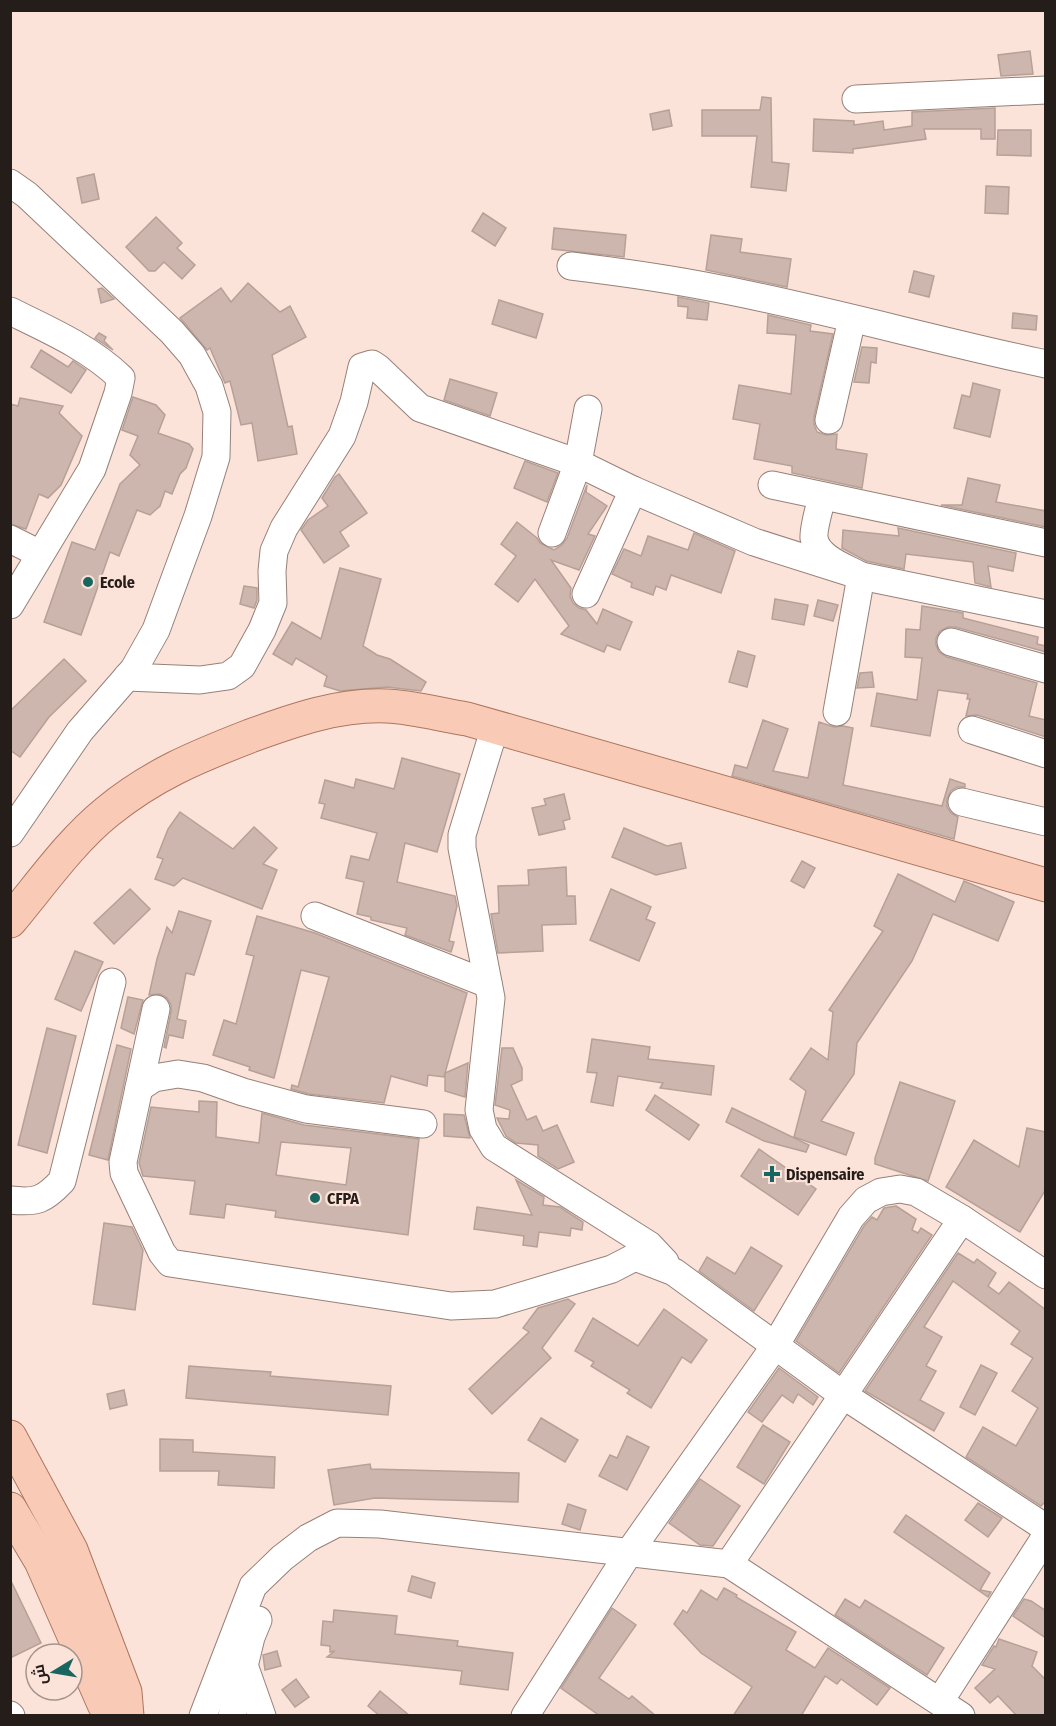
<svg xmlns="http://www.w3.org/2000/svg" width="1056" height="1726" viewBox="0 0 1056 1726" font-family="'Fira Sans Condensed',Cairo,sans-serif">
  <rect width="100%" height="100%" fill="#fbe3d9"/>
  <g fill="#cdb6ad" stroke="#b6a097" stroke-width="1.5" fill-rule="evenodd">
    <path d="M1030 51 1033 74 1001 76 998 55Z"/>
    <path d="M762 97 771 98 772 162 789 164 786 191 751 187 757 136H702V110H760Z"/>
    <path d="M995 108V139H981V129H924L926 139 853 149V153L813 151 814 119 854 121V125L883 121 884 130 912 126V112Z"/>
    <path d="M669 110 672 126 653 130 650 114Z"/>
    <path d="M998 130H1031V156L997 155Z"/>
    <path d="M94 174 99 199 82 203 77 178Z"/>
    <path d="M986 186 1009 187 1008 214 985 213Z"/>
    <path d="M483 213 506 228 495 246 472 231Z"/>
    <path d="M156 217 182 243 177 248 195 265 182 279 164 262 155 271H149L126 247Z"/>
    <path d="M554 228 626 235 624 257 552 249Z"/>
    <path d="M711 235 742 239 740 252 791 259 787 287 706 270Z"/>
    <path d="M914 271 934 276 929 297 909 292Z"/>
    <path d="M248 283 280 312 290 306 306 337 272 355 288 427 292 426 297 454 258 461 252 423 241 425 230 381 225 383 210 348 207 350 180 318 221 288 231 302Z"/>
    <path d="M102 288 114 299 101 303 98 289Z"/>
    <path d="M678 297 709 303 707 320 687 318 688 307 678 306Z"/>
    <path d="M499 300 543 314 536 338 492 324Z"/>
    <path d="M1013 313 1037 316 1036 330 1012 328Z"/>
    <path d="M768 315 811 325 810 331 833 334 814 417V424L817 432 826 435 837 434 836 449 867 454 862 488 792 473V466L754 459 760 424 733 419 739 385 791 394 796 335 767 333Z"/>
    <path d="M99 333 106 337 104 341 113 350 95 338Z"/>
    <path d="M862 347 877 348 876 363 871 362 869 383 854 382Z"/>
    <path d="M41 350 68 367 73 361 86 370 71 393 31 367Z"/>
    <path d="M450 379 497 393 490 416 444 400Z"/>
    <path d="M973 383 1000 390 990 437 954 428 962 395 970 397Z"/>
    <path d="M133 397 156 405 165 415 158 433 189 444 193 449 186 468 180 474 172 494 165 491 160 506 150 515 137 510 119 556 110 552 81 635 44 622 72 542 95 550 120 484 140 465 130 455 138 436 122 430Z"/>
    <path d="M20 398 63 406 59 413 82 436 61 485 48 498 39 494 26 529 10 524V404L18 406Z"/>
    <path d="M525 461 558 473 547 502 514 488Z"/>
    <path d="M339 474 367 513 340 532 349 546 324 563 301 530 308 520 328 506 322 498 335 477Z"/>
    <path d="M968 478 1000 485 996 502 1046 511V527L941 505H962Z"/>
    <path d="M587 485 586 492 607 506 588 534 595 536 579 570 551 560 571 588 570 596 573 603 579 608 586 610 597 624 603 609 632 622 620 650 607 645 604 652 561 634 569 626 535 579 518 602 495 584 516 556 501 544 517 522 537 538 540 543 554 550 562 545 567 538Z"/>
    <path d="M898 528 1016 553 1013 571 988 566 991 587 975 583 973 562 906 554 904 569 866 561 842 548 843 530 899 536Z"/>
    <path d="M694 533 735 551 721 593 671 575 666 590 656 586 653 595 631 587 632 583 612 574 624 549 641 556 648 536 688 550Z"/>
    <path d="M340 568 381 579 363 646 377 655 390 659 426 682 421 691 387 687 340 691 324 686 327 676 296 658 292 665 273 654 292 622 321 639Z"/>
    <path d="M244 586 257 588V600L254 608 240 604Z"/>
    <path d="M775 599 808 605 804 625 772 619Z"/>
    <path d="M818 600 838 605 833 621 814 616Z"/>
    <path d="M922 606 963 613V618L1038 637 1037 644 1046 646V652L955 627H948L940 631 936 638V645L939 652 947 657 1037 683 1029 716 1046 720V737L977 715 966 716 970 699H967L968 694 938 690 930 736 871 726 877 693 917 700 922 658 905 657 906 629 920 630Z"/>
    <path d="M738 651 755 656 747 687 729 682Z"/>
    <path d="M64 659 86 681 49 717 20 757 10 750V711Z"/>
    <path d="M872 672 874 687 857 688 860 673Z"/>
    <path d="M763 720 788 729 773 771 808 778 819 722 834 727 843 726 853 728 843 785 942 806 950 779 965 784V787H957L951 791 947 799V807L951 813 958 817 954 839 732 776 735 765 747 768Z"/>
    <path d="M402 758 460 774 437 852 405 843 397 882 455 896 457 906 449 941 454 942 451 952 405 935 407 928 371 920V917L357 914 364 882 346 878 351 856 369 860 377 833 321 818 325 804 319 803 325 780 354 788 356 779 394 789Z"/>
    <path d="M564 794 570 819 563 821 565 829 539 835 532 808 546 805 544 799Z"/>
    <path d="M180 812 233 849 254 827 277 848 263 864 277 870 262 909 183 878 174 886 155 879 163 859 157 857 168 829Z"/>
    <path d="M624 828 667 846 681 843 686 868 656 875 612 857Z"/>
    <path d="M802 861 815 868 804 888 791 881Z"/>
    <path d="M566 867 567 896H575L576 924 542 925 543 951 498 953 491 914 499 913 498 886 529 885 528 870Z"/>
    <path d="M898 874 955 902 964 881 1014 902 998 941 933 914 912 961 857 1043 854 1074 821 1121 854 1133 846 1155 794 1137 806 1091 790 1079 811 1048 828 1060 833 1012 829 1010 883 931 874 926Z"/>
    <path d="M130 889 150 909 114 944 94 923Z"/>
    <path d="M611 889 651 907 646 919 655 923 639 961 590 940Z"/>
    <path d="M179 911 211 921 194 975 186 973 177 1019 186 1021 183 1038 169 1035 166 1048 164 1047 171 1012V1005L167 998 160 994 149 995 157 959 167 927 172 933Z"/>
    <path d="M257 916 315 933 467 993 444 1077 428 1075 427 1086 391 1076 384 1103 309 1094 291 1089 292 1085 298 1087 329 977 301 970 274 1078 249 1070 250 1067 213 1055 224 1020 236 1024 254 956 246 954Z"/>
    <path d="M75 951 103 962 81 1011 55 999Z"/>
    <path d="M128 997 143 1000 134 1034 121 1028Z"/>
    <path d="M47 1028 76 1036 47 1153 18 1145Z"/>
    <path d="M592 1039 650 1047 648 1059 714 1066 711 1095 660 1088 663 1083 618 1076 613 1106 591 1102 597 1073 587 1072Z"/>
    <path d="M117 1045 131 1049 108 1160 89 1155Z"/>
    <path d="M502 1048H513L522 1068V1080L511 1085 527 1120 536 1116 543 1131 557 1125 574 1162 558 1169 538 1156V1145L516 1143 506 1136 497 1118 509 1119 510 1110 495 1105Z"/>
    <path d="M468 1063 465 1097 445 1091V1073Z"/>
    <path d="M900 1082 955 1101 928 1181 875 1164V1158Z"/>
    <path d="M655 1095 699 1125 689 1140 646 1110Z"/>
    <path d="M199 1101 217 1102 216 1137 259 1143 262 1113 304 1125 419 1139 408 1235 275 1217 276 1211 226 1204 224 1218 190 1214 195 1181 143 1176 139 1163 151 1107 199 1112ZM281 1142 351 1148 346 1185 276 1175Z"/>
    <path d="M732 1108 809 1145 806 1152 764 1141 726 1122Z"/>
    <path d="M444 1114 464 1115 470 1138 444 1136Z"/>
    <path d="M1027 1128 1046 1132V1189L1020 1232 946 1187 974 1140 1019 1167Z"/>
    <path d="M759 1149 816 1189 798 1215 741 1176Z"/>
    <path d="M516 1180 544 1197 543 1205 560 1207 583 1222 582 1230 571 1228 570 1236 539 1232 537 1247 523 1245 524 1236 474 1229 477 1207 532 1215Z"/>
    <path d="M896 1206 916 1219 912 1230 918 1233 921 1228 932 1235 839 1373 796 1341 864 1226 872 1217 877 1220 884 1208Z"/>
    <path d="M104 1223 132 1227 143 1250 135 1310 93 1304Z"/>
    <path d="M751 1247 782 1266 754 1311 699 1271 707 1257 735 1274Z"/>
    <path d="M958 1253 974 1263 977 1259 996 1273 988 1286 999 1294 1009 1282 1046 1310V1501L1041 1506 966 1457 983 1427 1016 1446 1038 1408 1012 1391 1033 1358 1011 1344 1020 1331 953 1281 924 1327 942 1337 926 1366 936 1371 920 1400 944 1413 934 1431 865 1391Z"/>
    <path d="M568 1299 575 1304 542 1348 551 1358 492 1414 469 1389 529 1332 523 1328 538 1308Z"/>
    <path d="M664 1309 707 1340 691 1363 682 1357 651 1408 627 1393 630 1390 591 1366 594 1362 575 1351 593 1318 638 1346Z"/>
    <path d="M981 1365 997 1373 975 1415 960 1407Z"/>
    <path d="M189 1366 271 1372 270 1376 391 1386 388 1415 186 1398Z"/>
    <path d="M779 1368 818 1397 813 1405 798 1394 793 1403 782 1395 762 1422 748 1412Z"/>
    <path d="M124 1390 127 1405 110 1409 107 1394Z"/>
    <path d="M541 1418 578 1440 565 1462 528 1440Z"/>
    <path d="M763 1425 790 1442 764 1484 737 1467Z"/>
    <path d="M627 1436 649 1447 627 1490 599 1476 610 1455 617 1458Z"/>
    <path d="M160 1439 193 1440V1452L275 1457 274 1488 218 1485 219 1471H160Z"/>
    <path d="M370 1464 371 1469 519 1473 518 1502 375 1498 334 1505 328 1470Z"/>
    <path d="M700 1479 740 1506 713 1546 700 1545 669 1523Z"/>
    <path d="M978 1503 1002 1518 988 1537 965 1520Z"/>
    <path d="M568 1504 586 1510 580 1530 562 1524Z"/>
    <path d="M906 1515 990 1573 980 1590 991 1592 988 1597 894 1532Z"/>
    <path d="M412 1576 435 1583 431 1598 408 1591Z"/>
    <path d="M10 1579 41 1643 10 1658Z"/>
    <path d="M724 1588 737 1595 736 1597 796 1632 786 1650 815 1668 828 1648 890 1688 877 1705 841 1679 837 1684 825 1676 801 1716H733L752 1687 701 1653 674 1624 683 1610 687 1613 701 1590 717 1600Z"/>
    <path d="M845 1599 860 1608 865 1600 944 1648 927 1675 835 1615Z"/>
    <path d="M1024 1599 1031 1601 1046 1611V1638L1013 1616Z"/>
    <path d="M612 1608 636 1625 599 1678 629 1699 632 1696 656 1716H600L561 1688Z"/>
    <path d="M334 1610 397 1616 395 1634 458 1641 457 1646 513 1653 508 1690 460 1684 462 1671 327 1657 335 1651 330 1652V1646L321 1645 323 1621 333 1622Z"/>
    <path d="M999 1639 1037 1652 1032 1666 1046 1680V1716H1017L998 1696 990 1703 975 1688 995 1669 982 1665 994 1646 996 1647Z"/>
    <path d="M277 1651 281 1666 265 1670 263 1655Z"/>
    <path d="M296 1679 309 1697 295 1707 282 1690Z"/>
    <path d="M380 1691 410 1716H380L368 1706Z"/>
  </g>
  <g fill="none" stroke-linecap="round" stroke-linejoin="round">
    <defs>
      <g id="minor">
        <path d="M856 99 1046 90"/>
        <path d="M10 183 27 195 172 332 192 355 209 386 217 412 216 457 198 516 156 630 134 669 80 731 10 833"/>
        <path d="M571 266C621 272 671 279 720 289 829 310 937 341 1046 364"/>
        <path d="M10 311C49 330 90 348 121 378L118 393 92 469 10 605"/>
        <path d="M829 420 852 319"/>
        <path d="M772 485 1046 543"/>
        <path d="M822 496C820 507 813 528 814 538 817 558 845 567 861 576L837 712"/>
        <path d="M552 533 578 463 588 409"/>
        <path d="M10 539 40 554"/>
        <path d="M586 594 633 490"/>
        <path d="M951 642 1046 669"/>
        <path d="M127 677 200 680 228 676 242 666 262 630 273 603 272 571 274 551 284 528 342 436 354 402 362 367 372 364 378 368 420 408 578 463 633 490 754 542 861 576 1046 614"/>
        <path d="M495 727 462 835V848L491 998 479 1110 483 1129 494 1147 649 1245 665 1262"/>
        <path d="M972 730 1046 754"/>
        <path d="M962 802 1046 822"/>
        <path d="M315 916 488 984"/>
        <path d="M156 1009 123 1162 124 1173 162 1253 170 1263 451 1306 495 1304 612 1269 635 1257 674 1272 843 1395 1046 1528"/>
        <path d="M139 1088 154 1078 178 1074 203 1078 243 1092 306 1109 423 1124"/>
        <path d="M10 1200C37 1203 44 1200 62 1181L112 982"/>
        <path d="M242 1664 244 1665 262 1716"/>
        <path d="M940 1701 1046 1536"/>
        <path d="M10 1715 11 1716"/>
        <path d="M203 1716 253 1586 282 1558 308 1538 337 1523 380 1524 729 1564"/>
        <path d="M232 1716 251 1637 258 1620"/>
        <path d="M525 1716 630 1551 775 1346 851 1217 866 1200 881 1192 900 1189 916 1192 962 1219 1046 1275"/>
        <path d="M961 1716 729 1564 962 1219"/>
      </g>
      <g id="major">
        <path d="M10 921C41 884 70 842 107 812 152 775 196 757 250 736 294 720 339 704 387 706 413 707 441 715 467 719L1046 885"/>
        <path d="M10 1437 71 1550 125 1692 127 1716"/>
        <path d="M10 1509 41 1561 104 1704 113 1716"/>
      </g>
    </defs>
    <use href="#minor" stroke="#968179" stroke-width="29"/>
    <use href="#major" stroke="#ac765f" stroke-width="35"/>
    <use href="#minor" stroke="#fff" stroke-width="27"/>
    <use href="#major" stroke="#f9cab6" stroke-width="33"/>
  </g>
  <g fill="#196560" stroke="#fbe3d9" stroke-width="2">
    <circle cx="88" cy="582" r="6"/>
    <path d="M769 1165h6v6h6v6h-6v6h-6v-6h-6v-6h6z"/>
    <circle cx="315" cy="1198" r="6"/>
  </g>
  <g text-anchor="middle" stroke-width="4.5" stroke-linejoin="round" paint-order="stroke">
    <g font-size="16" font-weight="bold" fill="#251d19" stroke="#fbe3d9" text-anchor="start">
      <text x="100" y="588">Ecole</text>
      <text x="786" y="1180">Dispensaire</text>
      <text x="327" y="1204">CFPA</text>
    </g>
  </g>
  <rect width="1056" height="1726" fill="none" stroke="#251d19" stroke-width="24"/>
  <g transform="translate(54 1672) rotate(259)"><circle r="28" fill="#fbe3d9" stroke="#a5948c" stroke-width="1.5"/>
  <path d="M0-4.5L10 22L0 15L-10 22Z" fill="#196560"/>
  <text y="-9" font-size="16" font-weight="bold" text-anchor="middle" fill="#251d19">ش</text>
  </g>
</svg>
